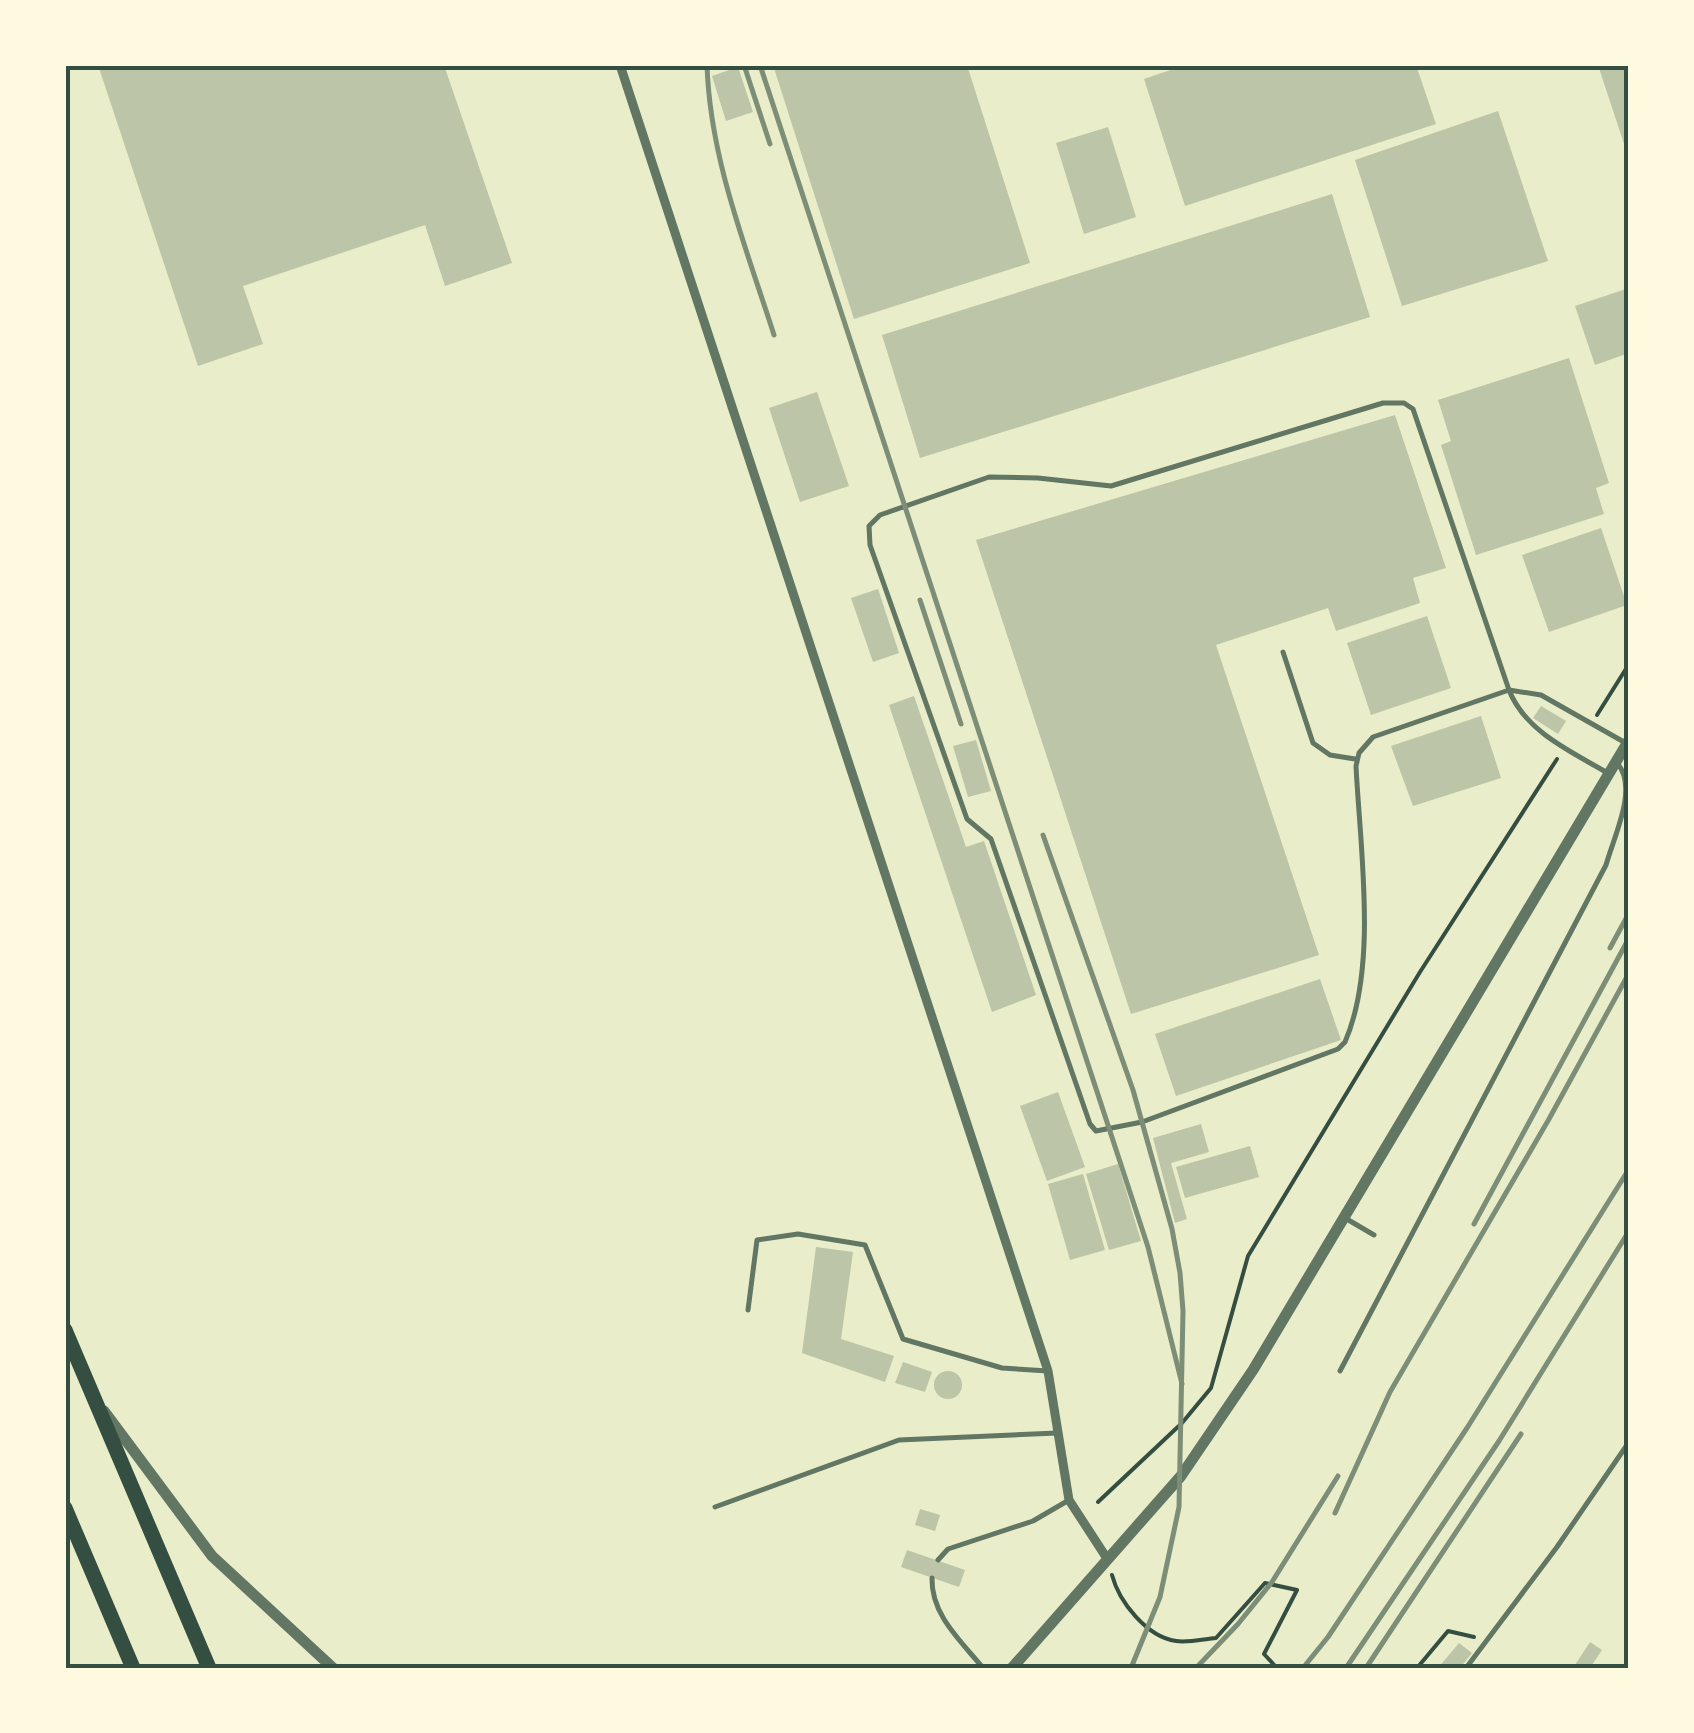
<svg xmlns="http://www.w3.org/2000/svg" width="1694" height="1733" viewBox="0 0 1694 1733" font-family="Raleway,sans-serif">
  <rect width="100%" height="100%" fill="#e9edc9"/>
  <g fill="#bcc5a7">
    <path d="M98 65H444L512 263 445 286 425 225 243 286 263 344 198 366Z"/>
    <path d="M773 65H967L1030 263 854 319Z"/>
    <path d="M1185 65H1416L1436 124 1185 206 1144 79Z"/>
    <path d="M1598 65H1629V155L1628 156Z"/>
    <path d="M738 67 753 112 726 121 712 76Z"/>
    <path d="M1498 111 1548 261 1402 306 1355 160Z"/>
    <path d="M1108 127 1136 217 1084 234 1056 143Z"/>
    <path d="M1332 194 1370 317 920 458 882 335Z"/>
    <path d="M1629 288V353L1595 365 1575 306Z"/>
    <path d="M1569 358 1609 483 1596 488 1604 514 1476 555 1441 445 1451 441 1438 400Z"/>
    <path d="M817 392 849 486 800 502 769 408Z"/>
    <path d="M1395 415 1446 568 1413 578 1420 603 1336 631 1328 608 1216 645 1319 955 1131 1014 976 540Z"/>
    <path d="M1601 528 1627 605 1549 632 1522 555Z"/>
    <path d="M878 589 899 653 873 662 851 598Z"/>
    <path d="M1427 616 1451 688 1371 715 1347 643Z"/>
    <path d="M914 696 966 847 984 841 1036 995 992 1012 889 705Z"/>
    <path d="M1541 706 1566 721 1558 734 1533 718Z"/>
    <path d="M1481 716 1501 778 1413 806 1391 746Z"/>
    <path d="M976 740 991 791 968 797 953 746Z"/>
    <path d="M1320 979 1341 1040 1176 1096 1155 1034Z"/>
    <path d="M1058 1092 1085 1167 1047 1181 1020 1106Z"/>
    <path d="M1201 1124 1209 1152 1171 1163 1187 1219 1175 1223 1153 1138Z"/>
    <path d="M1250 1146 1259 1177 1185 1198 1176 1167Z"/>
    <path d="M1118 1164 1141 1241 1109 1250 1086 1174Z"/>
    <path d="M1083 1174 1105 1250 1070 1260 1048 1184Z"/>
    <path d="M816 1247 853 1252 841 1339 894 1356 885 1382 802 1353Z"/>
    <path d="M903 1362 932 1372 925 1392 895 1383Z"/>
    <circle cx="948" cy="1385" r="14"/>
    <path d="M920 1509 940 1515 935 1531 915 1525Z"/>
    <path d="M907 1550 965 1570 959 1587 901 1567Z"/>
    <path d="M1590 1642 1602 1650 1590 1668H1573Z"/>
    <path d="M1459 1643 1472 1653 1460 1668H1438Z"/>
  </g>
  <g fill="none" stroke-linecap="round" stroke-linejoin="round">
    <g stroke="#344e41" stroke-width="4">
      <path d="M1597 715 1629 664"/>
      <path d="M1098 1502 1182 1423 1211 1388 1248 1256 1420 972 1557 759"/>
      <path d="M1112 1575C1119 1602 1147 1637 1176 1641 1188 1643 1204 1639 1216 1638L1265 1583 1297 1590 1264 1654 1277 1668"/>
      <path d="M1417 1668 1448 1631 1474 1637"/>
    </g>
    <g stroke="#617663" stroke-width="5">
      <path d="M1283 652 1313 743 1330 755 1355 759"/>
      <path d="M1606 772C1570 751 1525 731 1509 690L1413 409 1404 403H1383L1111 486 1038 478 989 477 880 515 869 526 870 545 967 819 991 839 1090 1124 1096 1131 1142 1122 1338 1049 1345 1042C1378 966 1360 848 1356 766L1359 753 1373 737 1509 690 1541 695 1624 742"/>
      <path d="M1345 1218 1374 1235"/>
      <path d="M748 1310 757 1240 798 1234 865 1245 903 1339 1002 1368 1048 1371"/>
      <path d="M1340 1371 1606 865C1614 836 1638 789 1618 764"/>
      <path d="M715 1507 899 1440 1057 1433"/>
      <path d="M938 1560 948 1549 1033 1521 1069 1500"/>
      <path d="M932 1578C931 1615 961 1641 983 1668"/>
      <path d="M1466 1668 1557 1547 1629 1442"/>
    </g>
    <path stroke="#617663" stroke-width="9" d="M620 65 1048 1371 1069 1500 1108 1560"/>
    <g stroke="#617663" stroke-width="11">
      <path d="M104 1411 212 1556 333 1668"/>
      <path d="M1012 1668 1181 1476 1253 1370 1629 740"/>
    </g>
    <g stroke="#344e41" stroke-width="15">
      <path d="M65 1330 209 1668"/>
      <path d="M65 1508 133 1668"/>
    </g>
    <g stroke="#7c8e77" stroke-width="5">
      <path d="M707 65C710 159 746 247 774 335"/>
      <path d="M744 65 770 144"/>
      <path d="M760 65 1148 1247 1182 1384"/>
      <path d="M920 600 961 724"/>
      <path d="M1043 835 1133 1090 1172 1229 1180 1273 1183 1311 1179 1507 1160 1597 1131 1668"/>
      <path d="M1610 948 1629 913"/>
      <path d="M1474 1224 1629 938"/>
      <path d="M1335 1513 1390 1392 1549 1119 1629 973"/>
      <path d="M1196 1668 1238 1624 1272 1582 1338 1476"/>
      <path d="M1303 1668 1328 1637 1467 1428 1629 1169"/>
      <path d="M1346 1668 1499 1441 1629 1231"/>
      <path d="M1366 1668 1521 1434"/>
    </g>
  </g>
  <rect width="1694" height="1733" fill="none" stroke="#fefae0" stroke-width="135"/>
  <rect x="68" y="68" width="1558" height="1598" fill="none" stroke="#344e41" stroke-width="4"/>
</svg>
